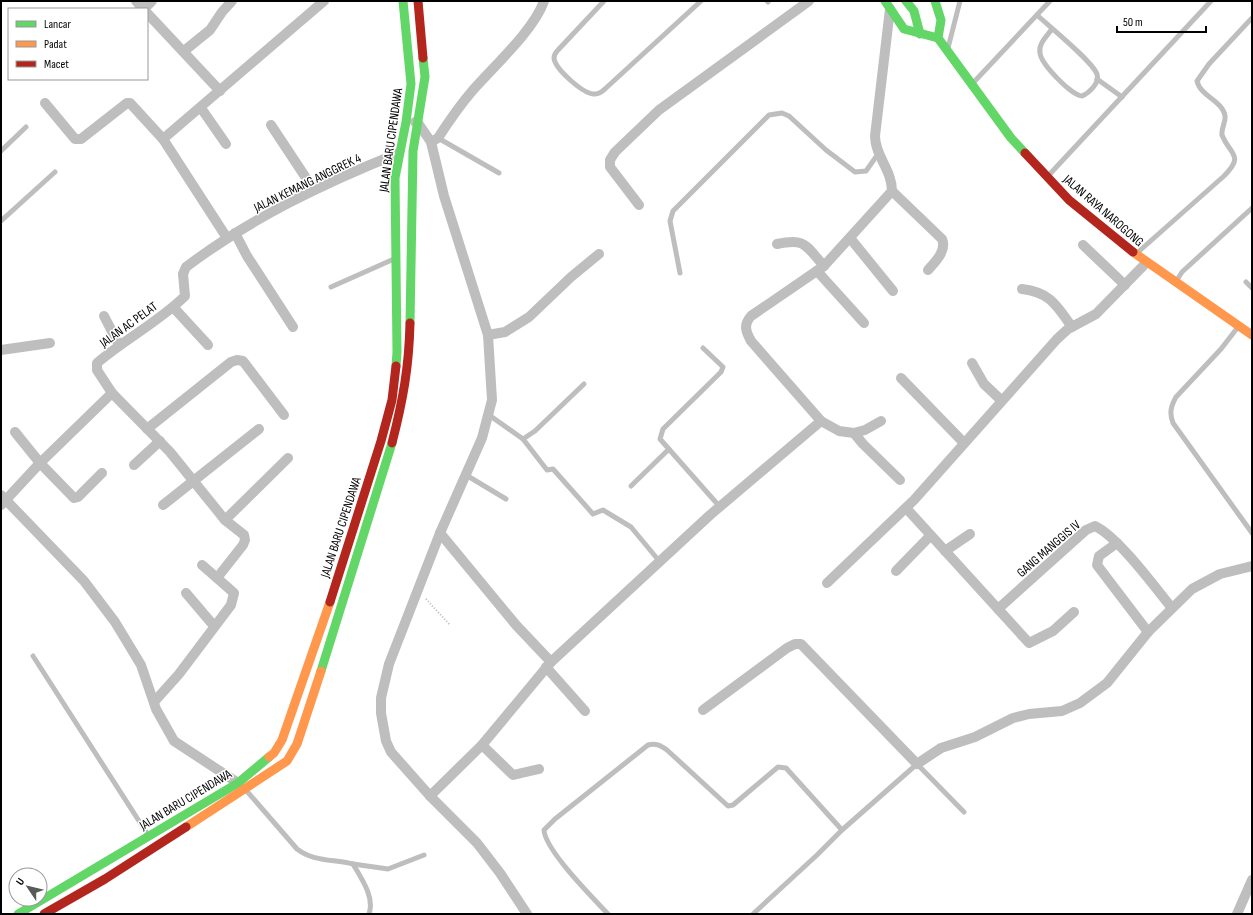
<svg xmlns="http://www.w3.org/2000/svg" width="1253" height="915" viewBox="0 0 1253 915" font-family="'Sofia Sans Condensed',sans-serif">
  <rect width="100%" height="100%" fill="#fff"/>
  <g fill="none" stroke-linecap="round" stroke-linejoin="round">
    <path stroke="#b8b8b8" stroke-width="2" stroke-dasharray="1 2" stroke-linecap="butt" d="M426 599 450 625"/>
    <g stroke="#bebebe" stroke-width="5">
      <path d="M604 1 558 50C556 52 554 55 554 58 555 69 584 95 595 94 600 94 603 91 606 88L701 1"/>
      <path d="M767 1 768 2"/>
      <path d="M1037 15C1050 27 1092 61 1097 74 1100 83 1089 93 1082 96 1072 96 1041 64 1040 53 1038 44 1047 36 1052 29"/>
      <path d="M948 48 960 1"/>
      <path d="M1097 79 1122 97"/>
      <path d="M973 83 1050 1"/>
      <path d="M438 138 499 173"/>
      <path d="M1 151 26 127"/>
      <path d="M1048 176 1211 1"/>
      <path d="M1 221 55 172"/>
      <path d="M1137 253 1224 176C1245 155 1230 155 1222 135 1221 128 1226 122 1225 116 1223 101 1200 96 1197 81L1209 64 1252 18"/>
      <path d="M680 273 670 221 673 211 769 115 782 113 789 116 826 150 855 172 866 171 878 154"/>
      <path d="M1177 280 1182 272 1252 208"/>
      <path d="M1246 282 1252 288"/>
      <path d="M331 287 394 259"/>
      <path d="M1238 327 1221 349 1176 397C1171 406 1169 413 1173 423L1252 533"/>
      <path d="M703 348 723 367 721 372 663 429 660 439 720 507"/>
      <path d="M489 415 523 439 547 470 553 469 593 514 603 510 631 527 660 562"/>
      <path d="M523 439 535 431 584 384"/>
      <path d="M466 475 506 499"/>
      <path d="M631 486 669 449"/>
      <path d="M33 656 148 835"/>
      <path d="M245 789 297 849C314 862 333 859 353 864 361 878 375 897 369 914"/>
      <path d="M353 864 388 869 424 855"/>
      <path d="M608 914C593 898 545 850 544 830L555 819 648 745C656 743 660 745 667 750L728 806 733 805 778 767 786 768 842 830"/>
      <path d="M753 914 817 855 842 830 917 764 964 812"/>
    </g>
    <g stroke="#bebebe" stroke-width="10">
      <path d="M136 1 143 9"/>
      <path d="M144 9 152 1"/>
      <path d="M147 13 220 91"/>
      <path d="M184 51 210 30 222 12 232 1"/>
      <path d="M45 103 75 139H81L127 103H130L163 139"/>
      <path d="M201 108 226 144"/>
      <path d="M415 122 418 123 431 142 444 196 488 335 492 400 482 438 440 533 389 664 381 698V713L386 741 391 752 430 796 477 843 500 873 527 914"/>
      <path d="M271 125 314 190"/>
      <path d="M431 142 438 138C449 121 460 105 473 90 494 66 534 30 544 1"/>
      <path d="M892 191 942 239C947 251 935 262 928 270"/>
      <path d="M639 205 610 167V160L615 152 659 110 809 1"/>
      <path d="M235 233 247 256 293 327"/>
      <path d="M227 238 163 139 324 1"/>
      <path d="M850 238 893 291"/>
      <path d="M777 244C806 238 805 245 824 266"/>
      <path d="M1083 245 1125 285"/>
      <path d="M817 271 864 323"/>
      <path d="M1022 289C1050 292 1057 306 1072 327"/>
      <path d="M174 308 208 345"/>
      <path d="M104 316 119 345"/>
      <path d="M488 335 505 332 529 317 571 277 599 254"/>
      <path d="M1 350 50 343"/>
      <path d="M972 363 984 384 1001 400"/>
      <path d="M901 378 964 443"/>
      <path d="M112 393 170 452 225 520 244 535 245 540 243 545 217 578 234 593 231 605 179 674 154 702"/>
      <path d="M881 421 865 430 854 433 839 431 821 421 751 341C746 332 743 325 751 316L824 266 892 191C892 170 875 156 875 136L890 9"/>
      <path d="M147 429 231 362 237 360 243 361 284 415"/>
      <path d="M15 432 40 463 74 498 78 497 102 473"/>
      <path d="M854 433 863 444 900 480"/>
      <path d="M134 465 160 441"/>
      <path d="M1 495 84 581 115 622 141 665 156 709 174 741 238 783"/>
      <path d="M1 505 40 463 112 393 97 370V363C125 339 160 321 185 296L183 274 186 267C251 218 324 183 399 153"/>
      <path d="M163 505 259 429"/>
      <path d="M906 508 1029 643 1053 631 1074 612"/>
      <path d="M225 520 288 458"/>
      <path d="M440 533 516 625 551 662"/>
      <path d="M1117 543 1099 556 1097 565 1148 632"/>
      <path d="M945 551 970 534"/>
      <path d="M202 565 217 578"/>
      <path d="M896 571 930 536"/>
      <path d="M827 583 914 500 1057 339 1068 329 1096 314 1146 263"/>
      <path d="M186 593 214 626"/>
      <path d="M998 609 1086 530 1095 526C1118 537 1154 586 1171 607"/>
      <path d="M546 667 585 711"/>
      <path d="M703 710 787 648 795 644H801L917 764 941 748 975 737 1013 718 1029 714 1062 711 1080 703 1107 683 1148 632 1192 589 1220 574 1252 566"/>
      <path d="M482 745 513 775 539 769"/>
      <path d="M430 796 482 745 551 662 710 515 821 421"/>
      <path d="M1237 914 1252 880"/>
    </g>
    <g stroke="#63d668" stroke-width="9">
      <path d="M885 1 904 29 938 38"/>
      <path d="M906 1 914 11 920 34"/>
      <path d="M935 1 941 20 938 38 1011 138 1025 153"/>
      <path d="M410 323 413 151 425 77 423 58"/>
      <path d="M396 366 397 352 395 178 406 122 411 84 403 1"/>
      <path d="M321 671 392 443"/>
      <path d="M18 914 238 783 269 757"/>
    </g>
    <g stroke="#ff974d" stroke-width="9">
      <path d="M1133 252 1252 335"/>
      <path d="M269 757 274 753 282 740 330 602"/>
      <path d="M186 827 287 761 297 744 321 671"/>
    </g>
    <g stroke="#b3261e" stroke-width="9">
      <path d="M418 1 423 58"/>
      <path d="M1025 153 1069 200 1133 252"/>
      <path d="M392 443C403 400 409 367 410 323"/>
      <path d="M330 602 381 441 392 400 396 366"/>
      <path d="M44 914 105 879 186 827"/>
    </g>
  </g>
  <g text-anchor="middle" stroke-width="3" stroke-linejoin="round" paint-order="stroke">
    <g font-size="13" fill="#000" stroke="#fff">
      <text transform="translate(390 140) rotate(-82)" y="5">JALAN BARU CIPENDAWA</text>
      <text transform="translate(307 182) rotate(-26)" y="5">JALAN KEMANG ANGGREK 4</text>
      <text transform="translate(1104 210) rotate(41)" y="5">JALAN RAYA NAROGONG</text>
      <text transform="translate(128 324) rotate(-36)" y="5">JALAN AC PELAT</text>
      <text transform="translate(340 527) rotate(-72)" y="5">JALAN BARU CIPENDAWA</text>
      <text transform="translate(1048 548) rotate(-41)" y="5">GANG MANGGIS IV</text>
      <text transform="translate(185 799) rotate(-31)" y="5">JALAN BARU CIPENDAWA</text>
    </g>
  </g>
  <rect width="1253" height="915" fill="none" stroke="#000000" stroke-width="4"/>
  <rect x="8" y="8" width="140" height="72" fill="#ffffff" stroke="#999999"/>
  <rect x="16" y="21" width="20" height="6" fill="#63d668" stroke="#999999"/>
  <text x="44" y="28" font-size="12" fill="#000000">Lancar</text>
  <rect x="16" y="41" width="20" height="6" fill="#ff974d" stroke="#999999"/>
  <text x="44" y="48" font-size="12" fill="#000000">Padat</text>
  <rect x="16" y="61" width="20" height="6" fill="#b3261e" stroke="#999999"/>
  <text x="44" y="68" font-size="12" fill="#000000">Macet</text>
  <g transform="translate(28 887) rotate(305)"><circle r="19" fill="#ffffff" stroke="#999999"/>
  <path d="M0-3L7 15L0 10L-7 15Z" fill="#595959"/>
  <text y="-6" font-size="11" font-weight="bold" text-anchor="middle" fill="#000000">U</text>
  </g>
  <path d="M1117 26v6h89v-6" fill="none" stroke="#000000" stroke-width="2"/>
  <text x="1123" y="26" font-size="12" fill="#000000" stroke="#ffffff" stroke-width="3" paint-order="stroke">50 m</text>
</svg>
